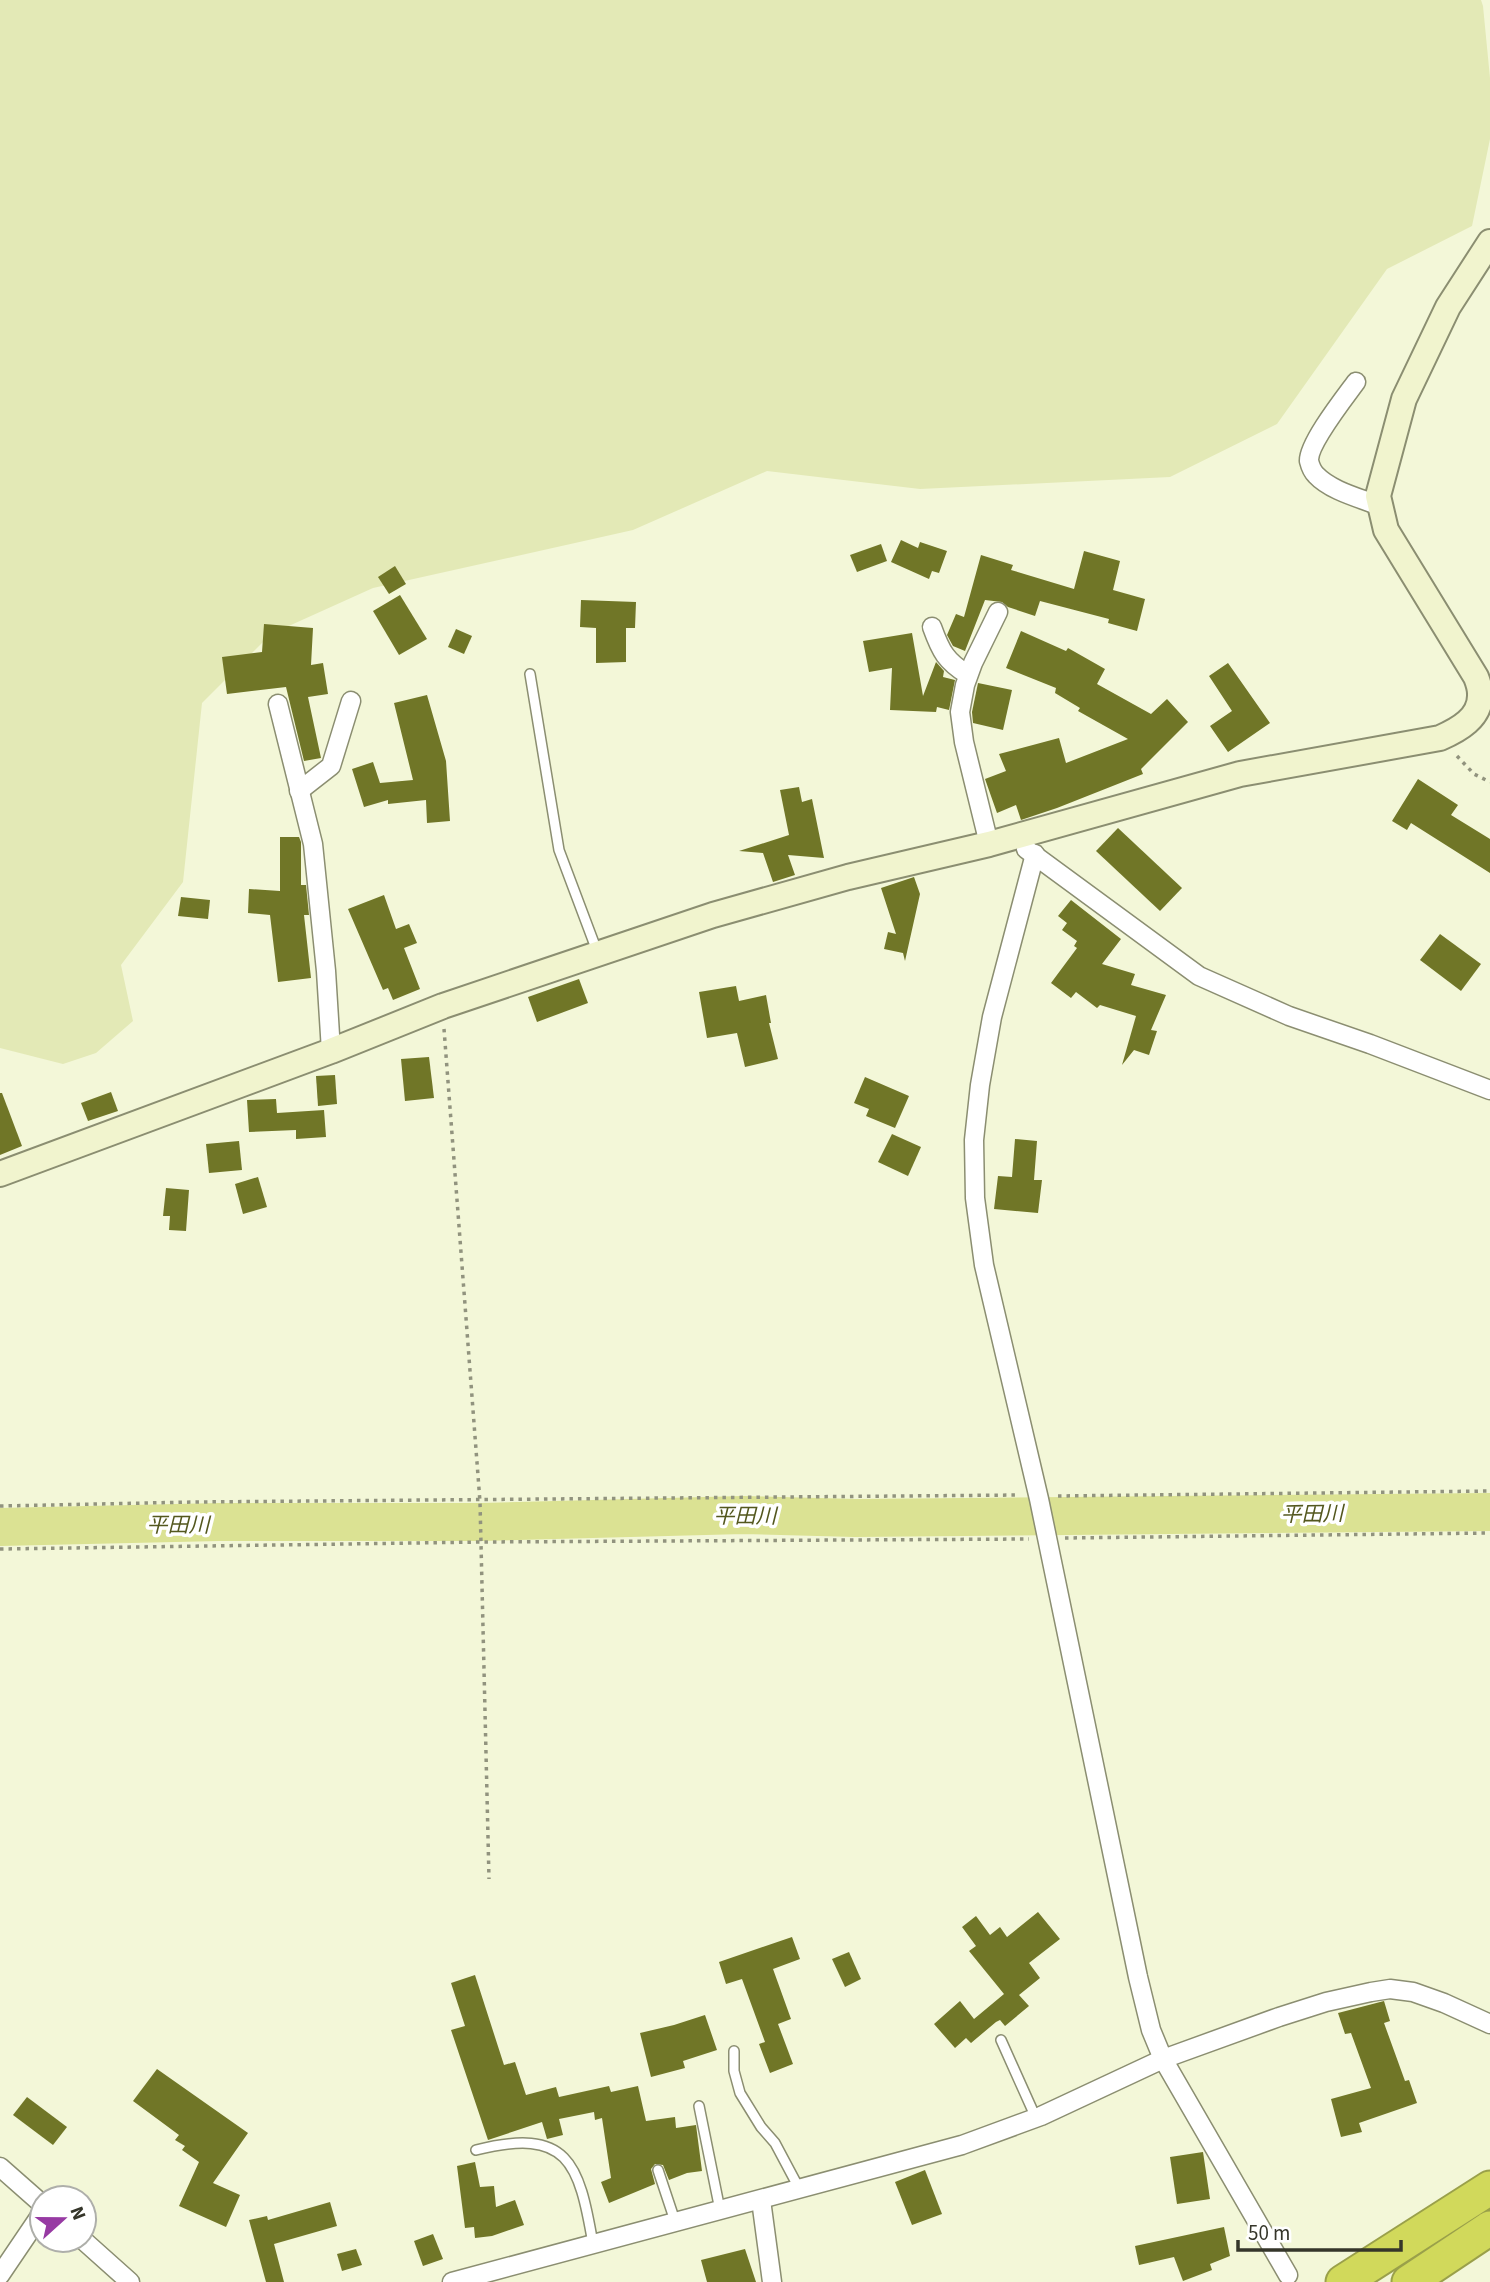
<svg xmlns="http://www.w3.org/2000/svg" width="1490" height="2282" viewBox="0 0 1490 2282" font-family="'Source Sans 3','Noto Sans JP',sans-serif">
  <rect width="100%" height="100%" fill="#f3f7d8"/>
  <path fill="#e3e9b6" d="M0 0H1481L1483 6 1490 78V139L1472 226 1387 269 1277 424 1170 477 920 489 767 471 633 530 373 588 271 634 202 703 183 882 121 965 133 1021 96 1053 63 1064 0 1048Z"/>
  <g fill="none" stroke-linecap="round" stroke-linejoin="round">
    <path stroke="#dbe293" stroke-width="38" d="M0 1527 219 1522H482L743 1515 855 1518 1490 1512"/>
  </g>
  <g fill="#707627">
    <path d="M901 540 918 548 920 542 947 551 939 573 932 571 929 579 891 562Z"/>
    <path d="M881 544 887 561 857 572 850 555Z"/>
    <path d="M1084 551 1120 561 1113 590 1145 599 1137 631 1108 623 1109 619 1040 601 1035 616 1008 607 1002 602 985 600 965 651 953 646 947 635 956 614 964 617 981 555 1013 565 1011 570 1074 589Z"/>
    <path d="M395 566 406 584 389 594 378 577Z"/>
    <path d="M400 595 427 639 399 655 373 611Z"/>
    <path d="M581 600 636 602 635 628H626V662L596 663V628L580 627Z"/>
    <path d="M264 624 313 628 311 665 323 663 328 694 308 697 321 758 304 761 286 687 227 694 222 657 262 652Z"/>
    <path d="M456 629 472 636 464 654 448 647Z"/>
    <path d="M1021 631 1066 651 1068 648 1105 669 1097 684 1151 714 1167 699 1188 722 1141 769 1143 774 1057 808 1021 820 1016 805 997 813 985 779 1006 771 999 754 1059 738 1066 763 1128 739 1078 711 1080 708 1055 693 1056 688 1006 668Z"/>
    <path d="M912 633 923 696 936 662 944 671 943 677 955 680 949 710 937 707 936 712 890 710 892 668 869 672 863 641Z"/>
    <path d="M1228 663 1270 723 1228 752 1210 726 1232 711 1209 676Z"/>
    <path d="M978 683 1012 690 1003 730 973 723 972 712Z"/>
    <path d="M427 695 446 761 450 821 427 823 426 800 388 804V800L364 807 352 769 373 762 380 783 413 780 394 703Z"/>
    <path d="M1418 779 1458 805 1451 815 1490 839V873L1411 823 1407 830 1392 821Z"/>
    <path d="M799 787 802 802 812 799 824 858 788 855 795 875 773 882 763 853 739 851 789 835 780 790Z"/>
    <path d="M1118 828 1182 888 1160 911 1096 851Z"/>
    <path d="M280 837H299L301 842V885H306L309 915H304L311 978 278 982 270 915 248 913 249 889 280 891Z"/>
    <path d="M914 877 920 894 905 961 903 953 884 949 888 932 896 934 881 888Z"/>
    <path d="M384 895 396 929 409 924 417 943 404 948 420 989 393 1000 388 988 383 990 348 909Z"/>
    <path d="M181 897 210 900 208 919 178 916Z"/>
    <path d="M1071 900 1121 939 1102 964 1135 974 1131 985 1166 995 1151 1030 1157 1031 1149 1055 1134 1050 1122 1065 1136 1016 1100 1005 1097 1008 1076 992 1071 998 1051 983 1077 948 1074 946 1077 941 1062 930 1067 923 1058 916Z"/>
    <path d="M1440 934 1481 964 1461 991 1420 960Z"/>
    <path d="M579 979 588 1003 537 1022 528 997Z"/>
    <path d="M736 986 739 1001 766 995 771 1023H769L778 1059 745 1067 737 1033 707 1038 699 992Z"/>
    <path d="M429 1057 434 1098 405 1101 401 1059Z"/>
    <path d="M335 1075 337 1104 318 1106 316 1076Z"/>
    <path d="M865 1077 909 1096 895 1128 866 1116 869 1109 854 1103Z"/>
    <path d="M111 1092 118 1111 88 1121 81 1103Z"/>
    <path d="M0 1093H2L22 1146 0 1155Z"/>
    <path d="M276 1099 277 1113 324 1110 326 1137 296 1139V1130L249 1132 247 1100Z"/>
    <path d="M892 1134 921 1147 908 1176 878 1162Z"/>
    <path d="M1015 1139 1037 1141 1034 1180H1042L1038 1213 994 1209 998 1176 1012 1177Z"/>
    <path d="M239 1141 242 1170 209 1173 206 1144Z"/>
    <path d="M258 1177 267 1207 243 1214 235 1184Z"/>
    <path d="M166 1188 189 1190 186 1231 169 1230 170 1216H163Z"/>
    <path d="M1038 1912 1060 1939 1029 1963 1040 1978 1019 1995 1029 2006 1005 2026 1000 2020 996 2022 971 2043 966 2038 955 2048 934 2024 960 2001 974 2019 1004 1994 969 1951 976 1946 962 1927 976 1916 990 1935 1000 1927 1007 1937Z"/>
    <path d="M792 1937 800 1959 773 1969 791 2019 778 2024 793 2064 770 2073 759 2044 765 2042 742 1979 726 1984 719 1962Z"/>
    <path d="M849 1952 861 1979 845 1987 832 1959Z"/>
    <path d="M475 1975 504 2065 515 2062 526 2095 556 2087 559 2097 609 2086 611 2092 638 2086 646 2121 675 2117 676 2128 696 2125 702 2171 687 2173 669 2180 663 2165 655 2164 651 2169 655 2184 609 2203 601 2182 611 2178 602 2118 595 2120 594 2112 559 2119 563 2135 547 2139 542 2122 488 2140 451 2030 465 2026 451 1983Z"/>
    <path d="M1384 2001 1390 2021 1384 2023 1405 2081 1409 2080 1417 2103 1359 2123 1362 2132 1341 2137 1331 2099 1371 2088 1351 2033 1345 2034 1338 2013Z"/>
    <path d="M705 2015 717 2050 683 2061 685 2068 651 2077 640 2033 674 2025Z"/>
    <path d="M157 2069 248 2133 213 2183 240 2195 226 2227 179 2206 199 2162 182 2150 185 2146 175 2140 179 2135 133 2101Z"/>
    <path d="M27 2097 67 2127 53 2145 13 2115Z"/>
    <path d="M1203 2152 1210 2199 1177 2204 1170 2157Z"/>
    <path d="M475 2162 480 2187 494 2186 496 2207 515 2200 524 2225 492 2236 475 2238 474 2227 465 2228 457 2166Z"/>
    <path d="M925 2170 942 2214 912 2225 895 2182Z"/>
    <path d="M330 2202 337 2226 274 2244 284 2282H266L249 2220 267 2216 268 2220Z"/>
    <path d="M1224 2227 1230 2256 1210 2264 1212 2270 1183 2281 1174 2257 1139 2265 1135 2246Z"/>
    <path d="M433 2234 443 2259 423 2266 414 2241Z"/>
    <path d="M356 2249 362 2265 342 2271 337 2254Z"/>
    <path d="M745 2249 756 2282H707L701 2260Z"/>
  </g>
  <g fill="none" stroke-linecap="round" stroke-linejoin="round">
    <defs>
      <g id="lane">
        <path d="M530 674 559 850 597 951"/>
        <path d="M1001 2040 1036 2118"/>
        <path d="M734 2051V2071L740 2093 761 2127 775 2143 800 2190"/>
        <path d="M699 2106 720 2210"/>
        <path d="M476 2150C568 2127 579 2162 593 2244"/>
        <path d="M658 2170 675 2221"/>
      </g>
      <g id="street">
        <path d="M1356 382C1345 397 1308 444 1309 461 1310 465 1313 472 1316 475 1331 491 1360 498 1380 506"/>
        <path d="M932 627C941 652 946 661 968 675"/>
        <path d="M278 704 313 844 326 971 331 1051"/>
        <path d="M299 791 331 766 351 701"/>
        <path d="M989 844 964 742 960 712 965 685 973 663 998 612"/>
        <path d="M1026 849 1199 976 1289 1016 1370 1044 1490 1090"/>
        <path d="M1035 854 992 1017 980 1085 974 1140 975 1198 984 1265 1039 1499 1138 1977 1151 2030 1163 2059 1288 2275"/>
        <path d="M0 2167 42 2204"/>
        <path d="M761 2200 772 2282"/>
        <path d="M83 2240 130 2282"/>
        <path d="M0 2275 42 2213"/>
        <path d="M452 2282 962 2145 1041 2116 1163 2059 1279 2017 1326 2002 1371 1992 1390 1989 1413 1992 1444 2003 1490 2024"/>
      </g>
      <path id="secondary" d="M0 1174 331 1051 443 1006 713 915 848 877 989 844 1240 774 1440 738C1458 730 1481 718 1480 694 1480 689 1478 682 1476 677L1386 530 1378 496 1404 399 1448 307 1490 242"/>
      <g id="highway">
        <path d="M1343 2282 1490 2188"/>
        <path d="M1409 2282 1490 2228"/>
      </g>
    </defs>
    <use href="#lane" stroke="#8b8e71" stroke-width="12"/>
    <use href="#street" stroke="#8b8e71" stroke-width="21"/>
    <use href="#secondary" stroke="#8b8e71" stroke-width="28"/>
    <use href="#highway" stroke="#9aa04a" stroke-width="37"/>
    <g stroke="#91937e" stroke-width="3.5" stroke-dasharray="3.5 5" stroke-linecap="butt">
      <path d="M1457 756 1474 774 1490 782"/>
      <path d="M444 1029 480 1502 489 1879"/>
      <path d="M1058 1496 1490 1491"/>
      <path d="M0 1506 195 1502 1019 1495"/>
      <path d="M1065 1538 1490 1533"/>
      <path d="M0 1549 482 1542 1029 1539"/>
    </g>
    <use href="#lane" stroke="#fff" stroke-width="9"/>
    <use href="#street" stroke="#fff" stroke-width="18"/>
    <use href="#secondary" stroke="#f1f4ce" stroke-width="24"/>
    <use href="#highway" stroke="#d1d95b" stroke-width="33"/>
  </g>
  <g text-anchor="middle" stroke-width="7" stroke-linejoin="round" paint-order="stroke">
    <g font-size="21" font-style="italic" fill="#53571e" stroke="#fff">
      <text transform="translate(1312 1514) rotate(-1)" y="7">平田川</text>
      <text x="745" y="1523">平田川</text>
      <text x="178" y="1532">平田川</text>
    </g>
  </g>
  <g transform="translate(63 2219) rotate(69)"><circle r="33" fill="#ffffff" stroke="#aeafaa" stroke-width="2"/>
  <path d="M0-5L12 26L0 18L-12 26Z" fill="#973aa3"/>
  <text y="-10" font-size="19" font-weight="bold" text-anchor="middle" fill="#35362a">N</text>
  </g>
  <path d="M1238 2240v10h163v-10" fill="none" stroke="#35362a" stroke-width="3.5"/>
  <text x="1248" y="2240" font-size="21" fill="#35362a" stroke="#ffffff" stroke-width="5" paint-order="stroke">50 m</text>
</svg>
